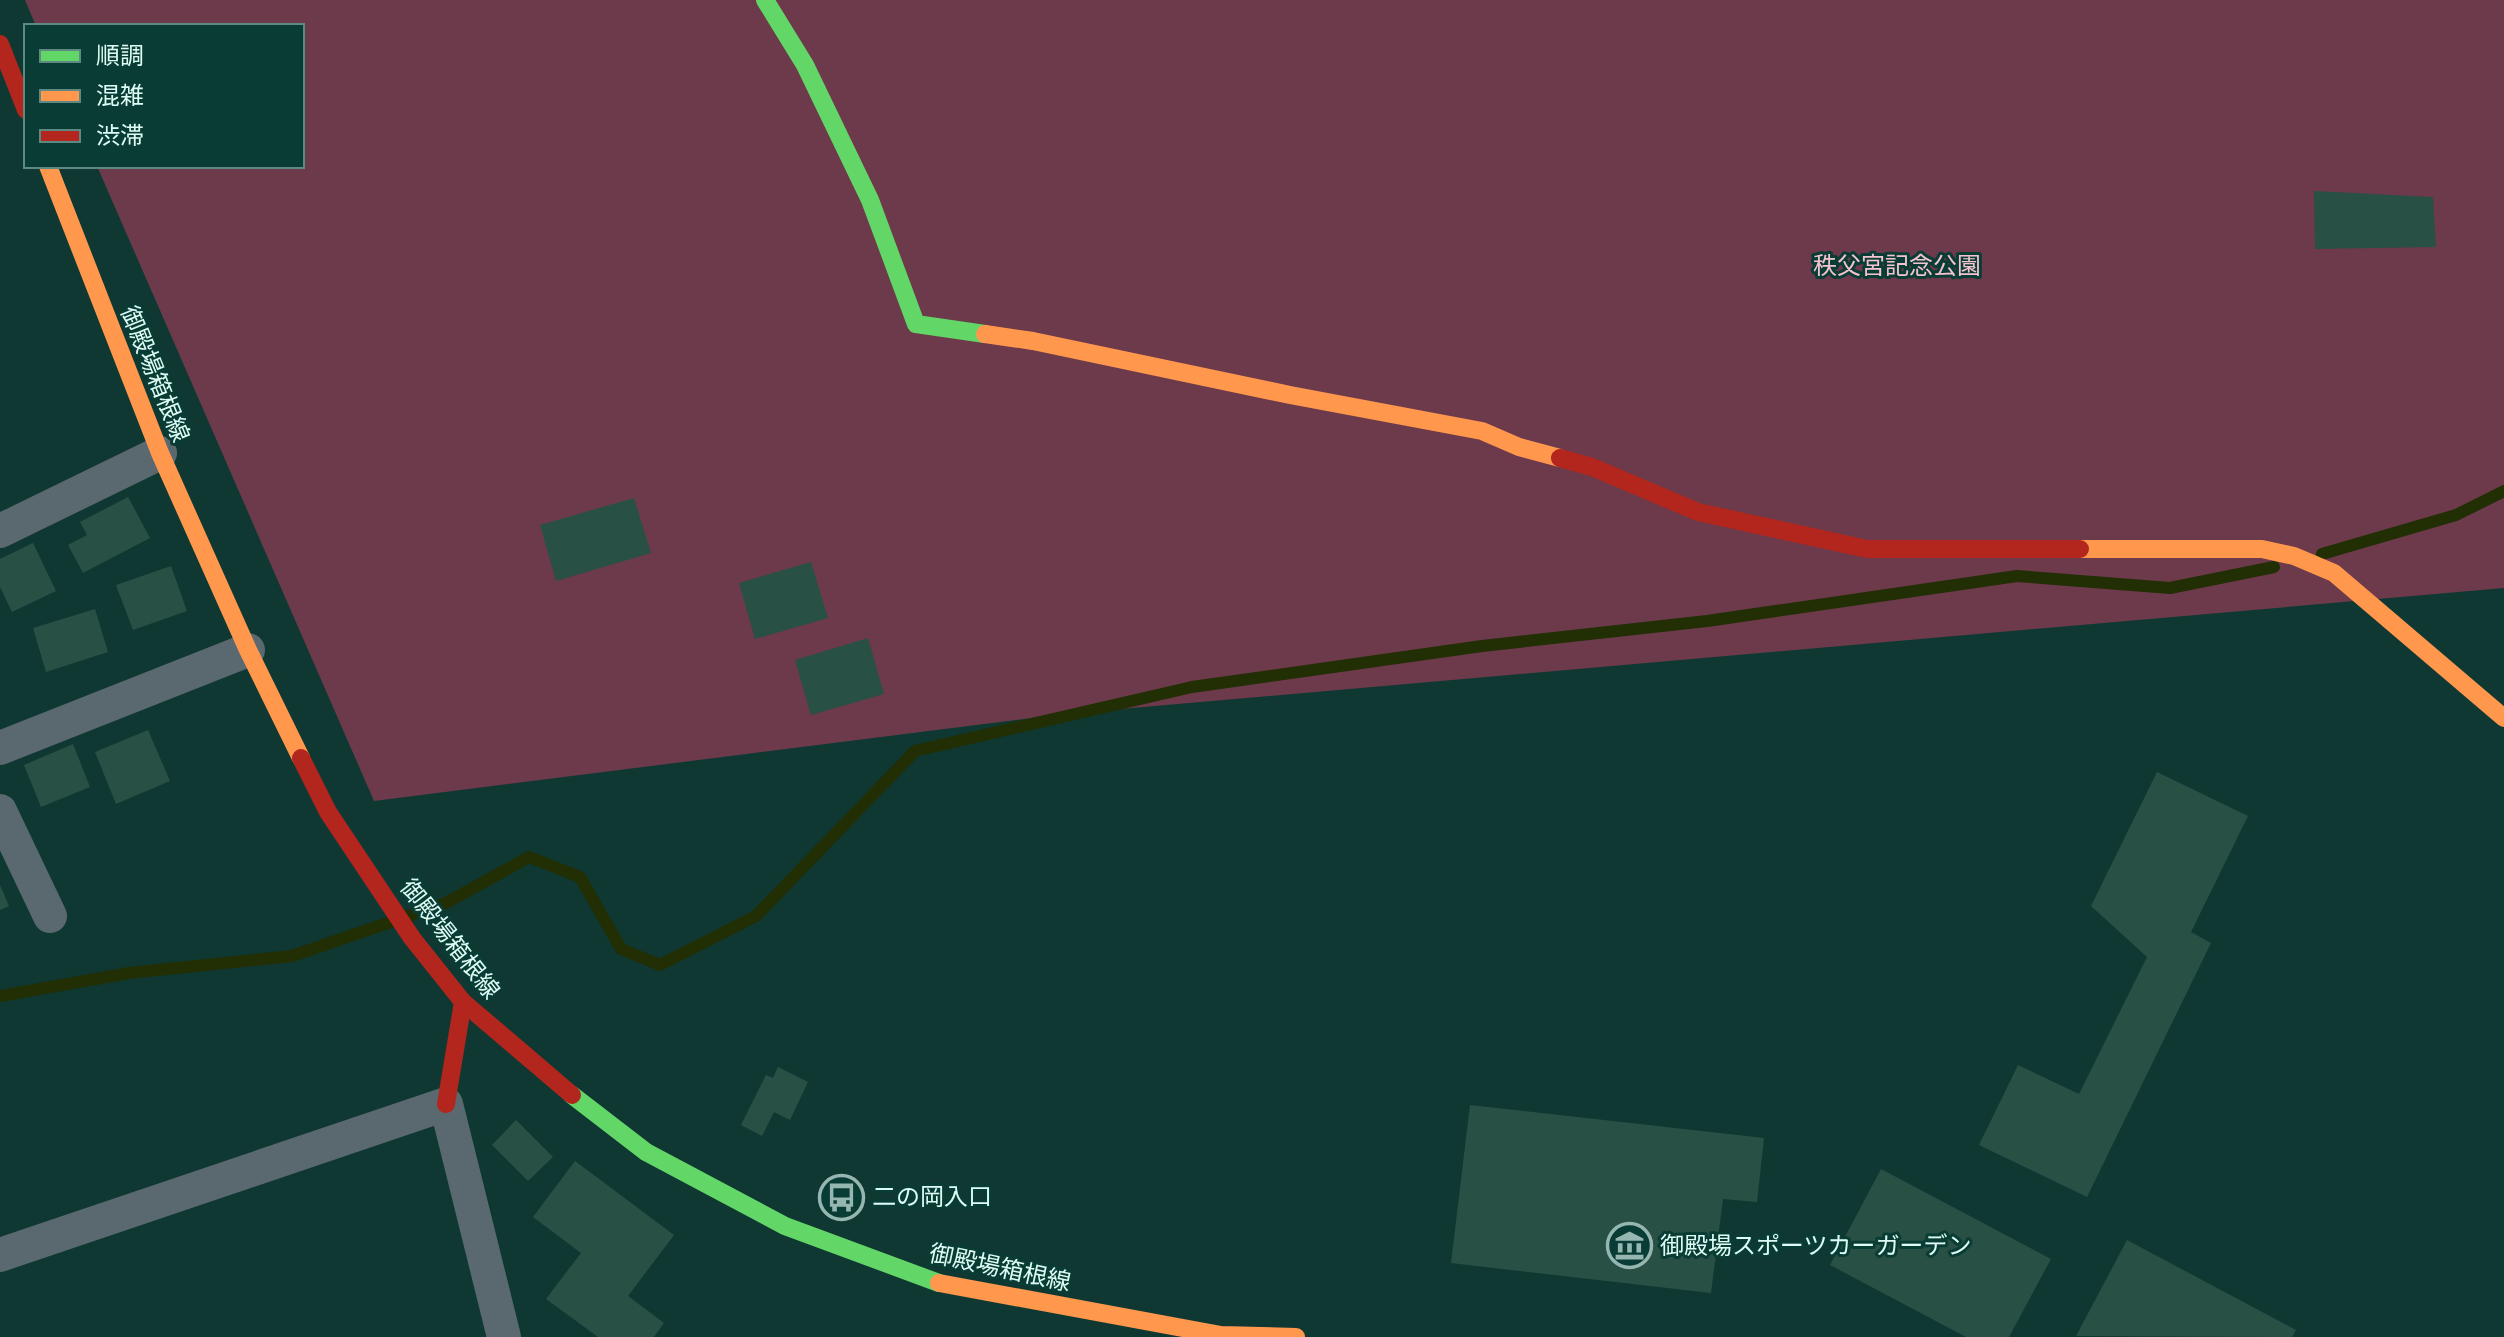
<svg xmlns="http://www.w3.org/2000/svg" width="2504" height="1337" viewBox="0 0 2504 1337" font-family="'DM Sans','Noto Sans JP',sans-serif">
  <rect width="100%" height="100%" fill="#103832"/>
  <path fill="#6c3a4b" d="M25 0H2504V588L1063 714 374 801 97 166H302V26H36Z"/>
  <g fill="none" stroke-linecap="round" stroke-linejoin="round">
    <g stroke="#222e04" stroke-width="12">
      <path d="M2322 554 2456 515 2504 491"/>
      <path d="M0 996 129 973 292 956 446 903 529 857 580 877 621 949 660 965 756 916 915 751 1192 687 1482 646 1707 621 2017 576 2170 588 2274 567"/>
    </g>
  </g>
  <g fill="#295045">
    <path d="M2314 191 2433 197 2436 247 2315 249Z"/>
    <path d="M128 497 150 538 83 573 68 545 87 535 80 522Z"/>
    <path d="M634 498 651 553 556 581 540 525Z"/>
    <path d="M33 543 56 591 12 612 0 587V559Z"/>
    <path d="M811 562 828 618 755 639 739 583Z"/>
    <path d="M171 566 187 611 133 630 116 585Z"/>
    <path d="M95 609 108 652 46 672 33 628Z"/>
    <path d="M868 638 884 694 811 715 795 660Z"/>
    <path d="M148 730 170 781 116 804 95 752Z"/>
    <path d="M73 744 90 787 41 807 24 765Z"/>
    <path d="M2157 772 2248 816 2191 932 2211 943 2087 1197 1979 1145 2018 1065 2079 1094 2147 957 2091 906Z"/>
    <path d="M0 885 9 906 0 910Z"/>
    <path d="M778 1067 808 1082 790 1120 774 1112 762 1136 741 1125 766 1075 773 1078Z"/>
    <path d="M1470 1105 1764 1138 1757 1202 1723 1199 1711 1293 1451 1263Z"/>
    <path d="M516 1120 553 1157 528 1181 492 1145Z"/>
    <path d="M575 1161 674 1235 628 1296 664 1323 654 1337H598L546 1299 581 1253 533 1217Z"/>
    <path d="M1881 1169 2051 1259 2009 1337H1966L1830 1265Z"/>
    <path d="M2127 1240 2296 1330 2292 1337 2076 1336Z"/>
  </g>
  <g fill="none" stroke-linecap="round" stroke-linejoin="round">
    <g stroke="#5a696f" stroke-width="34">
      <path d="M0 531 160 453"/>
      <path d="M0 748 248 650"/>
      <path d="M0 811 50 916"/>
      <path d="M0 1255 446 1104 504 1337"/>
    </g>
    <g stroke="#63d668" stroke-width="18">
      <path d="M765 0 805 65 870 200 916 324 985 334"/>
      <path d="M572 1095 646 1152 785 1226 939 1283"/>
    </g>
    <g stroke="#ff974d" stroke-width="18">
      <path d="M48 166 160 453 248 650 301 758"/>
      <path d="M985 334 1033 341 1290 395 1482 431 1519 447 1560 458"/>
      <path d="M2080 549H2262L2294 556 2334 573 2504 718"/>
      <path d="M939 1283 1221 1335 1296 1337"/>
    </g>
    <g stroke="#b3261e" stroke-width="18">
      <path d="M0 44 26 110"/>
      <path d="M1560 458 1592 467 1698 512 1867 549H2080"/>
      <path d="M301 758 328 812 412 938 463 1002 572 1095"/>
      <path d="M446 1104 463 1002"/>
    </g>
  </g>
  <defs>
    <symbol id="bus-ring" viewBox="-11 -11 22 22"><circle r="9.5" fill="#093c34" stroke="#96b7b1" stroke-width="1.5"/><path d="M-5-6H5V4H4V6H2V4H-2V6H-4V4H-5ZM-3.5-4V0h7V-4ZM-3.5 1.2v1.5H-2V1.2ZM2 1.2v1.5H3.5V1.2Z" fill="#96b7b1"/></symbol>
    <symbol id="museum-ring" viewBox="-11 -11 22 22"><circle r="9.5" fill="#093c34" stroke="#96b7b1" stroke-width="1.5"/><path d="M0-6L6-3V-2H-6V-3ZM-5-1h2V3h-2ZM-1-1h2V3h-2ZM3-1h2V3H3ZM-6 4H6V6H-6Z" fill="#96b7b1"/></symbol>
  </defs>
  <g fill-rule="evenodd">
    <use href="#bus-ring" x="816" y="1172" width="51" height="51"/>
    <use href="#museum-ring" x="1604" y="1220" width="51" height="51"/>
  </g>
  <g text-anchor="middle" stroke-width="6" stroke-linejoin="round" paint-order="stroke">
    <g font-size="24" fill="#f4c3cf" stroke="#093c34">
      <text x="1897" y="274">秩父宮記念公園</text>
    </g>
    <g font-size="24" fill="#defcf6" stroke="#093c34">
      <text transform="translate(155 374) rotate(68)" y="8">御殿場箱根線</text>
      <text transform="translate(450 939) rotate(52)" y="8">御殿場箱根線</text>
      <text transform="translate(1000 1268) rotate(12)" y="8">御殿場箱根線</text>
    </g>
    <g font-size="24" fill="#defcf6" stroke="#093c34" text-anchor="start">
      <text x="872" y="1205">二の岡入口</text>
      <text x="1660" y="1254">御殿場スポーツカーガーデン</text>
    </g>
  </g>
  <rect x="24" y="24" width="280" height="144" fill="#093c34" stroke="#5e8982" stroke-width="2"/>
  <rect x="40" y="50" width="40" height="12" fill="#63d668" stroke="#5e8982" stroke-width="2"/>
  <text x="96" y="64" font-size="24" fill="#defcf6">順調</text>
  <rect x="40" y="90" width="40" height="12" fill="#ff974d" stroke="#5e8982" stroke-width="2"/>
  <text x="96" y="104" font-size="24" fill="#defcf6">混雑</text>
  <rect x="40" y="130" width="40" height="12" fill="#b3261e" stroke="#5e8982" stroke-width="2"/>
  <text x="96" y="144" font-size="24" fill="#defcf6">渋滞</text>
</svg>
